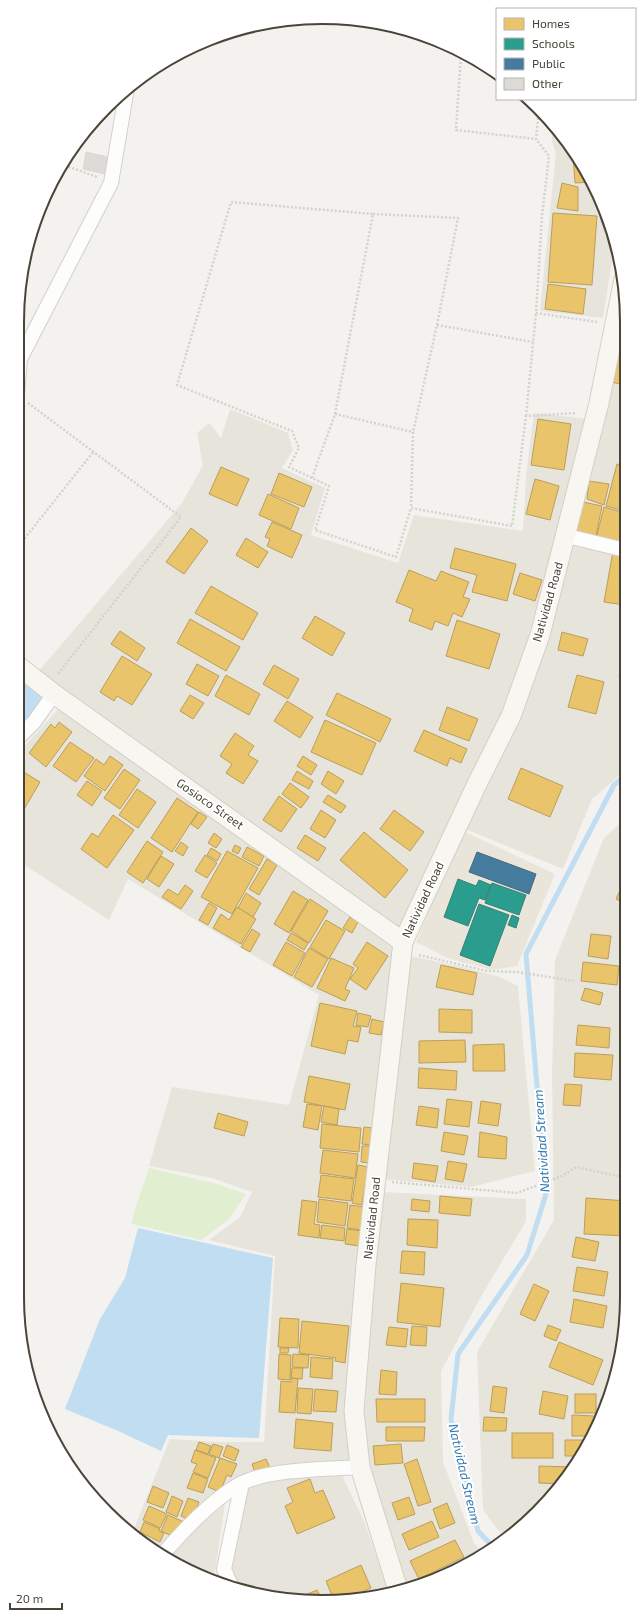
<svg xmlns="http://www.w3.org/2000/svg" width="644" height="1619" viewBox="0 0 644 1619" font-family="'Exo 2',sans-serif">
  <rect width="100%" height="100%" fill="#f4f2ee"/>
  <g fill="#e7e4dc">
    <path d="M552 121 596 187 611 240 612 260 603 318 540 311 556 153 552 142Z"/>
    <path d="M624 282 626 770 592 799 563 869 465 829 519 715Z"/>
    <path d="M230 409 288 433 293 450 282 468 325 488 311 535 398 563 414 515 523 531 526 475 534 413 588 419 530 640 506 714 398 929 38 672 182 503 203 465 197 433 209 423 221 438Z"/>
    <path d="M61 706 396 946 351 1464 276 1470 231 1481 162 1551 134 1529 170 1439 218 1442H264L275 1256 209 1240 240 1217 252 1192 212 1178 149 1166 172 1087 289 1105 319 995 128 879 109 920 17 860V754Z"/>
    <path d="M626 818 627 1297 611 1395 564 1483 523 1526 505 1539 483 1510 477 1352 554 1220 552 1074 555 960 604 838Z"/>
    <path d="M411 956 462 967 500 977 518 986 535 1171 471 1187 382 1179Z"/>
    <path d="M382 1192 526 1199V1221L483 1293 441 1371 443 1462 474 1543 485 1554 475 1561 405 1587 367 1477 358 1410Z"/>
    <path d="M341 1473 364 1521 390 1593 382 1596 282 1599 224 1586 235 1486 278 1475Z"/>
    <path d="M226 1497 214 1578 215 1582 168 1560Z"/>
  </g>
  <path fill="#eae5da" d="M463 831 555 874 517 966 492 970 447 958 416 942Z"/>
  <path fill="#e1eecf" d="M149 1168 213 1183 246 1194 229 1219 201 1240 132 1224 134 1212Z"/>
  <g fill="#c0ddf1">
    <path d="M17 671 46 697 17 735Z"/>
    <path d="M138 1228 273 1258 259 1438 168 1435 161 1451 116 1430 65 1409 100 1319 125 1278Z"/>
  </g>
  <g fill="#e9c46a" stroke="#ba9e5b">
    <path d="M573 154 592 182 575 183Z"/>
    <path d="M562 183 578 187V211L557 208Z"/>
    <path d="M553 213 597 216 592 285 548 282Z"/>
    <path d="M548 284 586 289 583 314 545 309Z"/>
    <path d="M624 318 625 353 618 352Z"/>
    <path d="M617 354 625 356V385L611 382Z"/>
    <path d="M538 419 571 424 564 470 531 465Z"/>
    <path d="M617 464 625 466V511L606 506Z"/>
    <path d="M221 467 249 479 237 506 209 494Z"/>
    <path d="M279 473 312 487 304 507 271 494Z"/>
    <path d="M535 479 559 486 550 520 526 514Z"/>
    <path d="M589 481 609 484 604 505 587 499Z"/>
    <path d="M268 494 299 508 291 529 259 515Z"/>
    <path d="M583 502 602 506 595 541 576 536Z"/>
    <path d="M604 507 625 513V546L596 539Z"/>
    <path d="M272 522 302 535 292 558 267 546 270 539 265 537Z"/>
    <path d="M191 528 208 541 184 574 166 562Z"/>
    <path d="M246 538 268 552 258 568 236 555Z"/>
    <path d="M455 548 516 564 507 601 472 592 477 575 450 568Z"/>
    <path d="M613 551 625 553V605L604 602Z"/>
    <path d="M409 570 436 581 441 571 469 582 463 597 470 599 462 617 453 613 448 626 435 621 432 630 409 621 413 609 396 602Z"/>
    <path d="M520 573 542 580 535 601 513 594Z"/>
    <path d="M211 586 258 613 243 640 195 613Z"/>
    <path d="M315 616 345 633 332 656 302 638Z"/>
    <path d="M190 619 240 647 226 671 177 643Z"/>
    <path d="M457 620 500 634 489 669 446 656Z"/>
    <path d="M120 631 145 648 137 661 111 644Z"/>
    <path d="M562 632 588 639 583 656 558 650Z"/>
    <path d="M625 653V679L619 677Z"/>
    <path d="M122 656 152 674 132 705 117 696 114 701 100 692Z"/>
    <path d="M197 664 219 676 208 696 186 684Z"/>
    <path d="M274 665 299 679 288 699 263 684Z"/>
    <path d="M226 675 260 694 249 715 215 696Z"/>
    <path d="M577 675 604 682 596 714 568 707Z"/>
    <path d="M337 693 391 719 380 742 326 715Z"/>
    <path d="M190 695 204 703 193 719 180 711Z"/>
    <path d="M287 701 313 717 300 738 274 721Z"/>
    <path d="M447 707 478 719 469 741 439 730Z"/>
    <path d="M325 720 376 743 362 775 311 752Z"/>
    <path d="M59 722 72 732 46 767 29 753 51 724 55 728Z"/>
    <path d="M424 730 467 749 461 763 450 758 447 766 414 751Z"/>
    <path d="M235 733 254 746 248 755 258 761 243 784 226 773 232 764 220 756Z"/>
    <path d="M70 742 94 758 76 782 53 766Z"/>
    <path d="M110 756 123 765 105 791 84 776 96 759 104 765Z"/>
    <path d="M303 756 317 765 311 775 297 766Z"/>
    <path d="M17 768 40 782 23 811 17 808Z"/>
    <path d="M521 768 563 786 550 817 508 799Z"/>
    <path d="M124 769 140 780 120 809 104 798Z"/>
    <path d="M297 771 313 781 309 789 292 780Z"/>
    <path d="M328 771 344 781 336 794 321 784Z"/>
    <path d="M87 781 102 791 92 806 77 795Z"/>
    <path d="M290 783 309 797 301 808 282 794Z"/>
    <path d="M137 789 156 802 138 828 119 815Z"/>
    <path d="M328 795 346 806 341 813 323 802Z"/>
    <path d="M279 796 297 809 281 832 263 820Z"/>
    <path d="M177 798 198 812 172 852 151 838Z"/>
    <path d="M321 810 336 820 325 838 310 829Z"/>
    <path d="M394 810 424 832 410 851 380 829Z"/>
    <path d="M17 811 25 816 17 831Z"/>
    <path d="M199 812 207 817 198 829 191 824Z"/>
    <path d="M113 815 134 830 107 868 81 849 92 833 98 837Z"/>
    <path d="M364 832 408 870 385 898 340 860Z"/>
    <path d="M214 833 222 839 216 848 208 843Z"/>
    <path d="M305 835 326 848 318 861 297 848Z"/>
    <path d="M147 841 163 852 143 883 127 872Z"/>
    <path d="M181 842 188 847 183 856 175 851Z"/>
    <path d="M235 845 241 848 238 854 232 851Z"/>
    <path d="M247 847 264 856 259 866 242 857Z"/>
    <path d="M211 848 221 854 217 861 207 855Z"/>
    <path d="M227 851 258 868 232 914 201 897Z"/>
    <path d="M205 855 217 863 207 878 195 871Z"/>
    <path d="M161 856 174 864 159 887 147 879Z"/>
    <path d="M267 859 277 865 259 895 249 889Z"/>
    <path d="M626 878V904L616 899Z"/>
    <path d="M185 885 193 891 181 909 162 897 168 889 178 895Z"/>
    <path d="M293 891 308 900 289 933 274 924Z"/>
    <path d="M246 893 261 903 253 917 238 908Z"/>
    <path d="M310 899 328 911 309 943 291 931Z"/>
    <path d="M209 903 217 908 208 925 199 920Z"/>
    <path d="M237 907 256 919 241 944 213 928 221 914 229 920Z"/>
    <path d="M350 917 358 922 352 933 343 928Z"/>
    <path d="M326 920 345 931 329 959 310 947Z"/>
    <path d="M252 929 260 934 250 952 241 947Z"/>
    <path d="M291 933 308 943 304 950 287 940Z"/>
    <path d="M591 934 611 936 608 959 588 956Z"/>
    <path d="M286 942 305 953 292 976 273 965Z"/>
    <path d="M367 942 388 956 366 990 350 979 358 968 353 964Z"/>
    <path d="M309 948 328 959 312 987 294 977Z"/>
    <path d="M331 958 354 968 345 989 350 991 345 1001 317 988Z"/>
    <path d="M583 962 619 966 617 985 581 981Z"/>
    <path d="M441 965 477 973 473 995 436 987Z"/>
    <path d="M585 988 603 993 600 1005 581 1000Z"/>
    <path d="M320 1003 357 1011 353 1026 361 1027 358 1042 348 1040 345 1054 311 1046Z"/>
    <path d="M439 1009 472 1010V1033L439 1032Z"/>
    <path d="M358 1013 371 1016 368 1027 356 1025Z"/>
    <path d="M372 1019 384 1022 381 1035 369 1033Z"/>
    <path d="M578 1025 610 1028 609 1048 576 1045Z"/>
    <path d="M465 1040 466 1062 419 1063V1041Z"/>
    <path d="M504 1044 505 1071H473V1045Z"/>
    <path d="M575 1053 613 1055 611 1080 574 1077Z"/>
    <path d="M419 1068 457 1071 456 1090 418 1088Z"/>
    <path d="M309 1076 350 1084 345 1110 304 1102Z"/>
    <path d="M565 1084 582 1085 580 1106 563 1105Z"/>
    <path d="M447 1099 472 1102 469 1127 444 1124Z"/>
    <path d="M481 1101 501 1104 498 1126 478 1123Z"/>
    <path d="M307 1104 322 1106 318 1130 303 1127Z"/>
    <path d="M324 1106 339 1109 337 1125 321 1122Z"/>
    <path d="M419 1106 439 1109 437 1128 416 1125Z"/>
    <path d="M218 1113 248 1122 244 1136 214 1128Z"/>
    <path d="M322 1124 361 1128 359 1152 320 1148Z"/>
    <path d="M364 1127 373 1128 371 1145 362 1144Z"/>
    <path d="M444 1132 468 1136 464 1155 441 1151Z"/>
    <path d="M480 1132 507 1137 506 1159 478 1157Z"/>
    <path d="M362 1146H370L368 1163 361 1162Z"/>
    <path d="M323 1150 358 1154 355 1178 320 1173Z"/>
    <path d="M448 1161 467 1164 463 1182 445 1179Z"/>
    <path d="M414 1163 438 1166 435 1182 412 1178Z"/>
    <path d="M358 1165 368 1167 362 1205 352 1203Z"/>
    <path d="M321 1175 354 1179 351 1201 318 1197Z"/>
    <path d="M440 1196 472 1199 470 1216 439 1213Z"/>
    <path d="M586 1198 627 1201V1236L584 1234Z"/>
    <path d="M319 1199 348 1203 345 1226 317 1222Z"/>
    <path d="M412 1199 430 1201 429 1212 411 1210Z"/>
    <path d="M302 1200 317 1202 314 1224 320 1225 319 1238 298 1235Z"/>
    <path d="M350 1205 365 1207 362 1230 347 1228Z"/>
    <path d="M408 1219 438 1220 437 1248 407 1245Z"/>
    <path d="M322 1225 345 1228 344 1241 320 1238Z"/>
    <path d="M347 1229 361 1231 360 1246 345 1244Z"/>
    <path d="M576 1237 599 1242 595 1261 572 1257Z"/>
    <path d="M402 1251 425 1252 424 1275 400 1273Z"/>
    <path d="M577 1267 608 1272 604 1296 573 1291Z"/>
    <path d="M401 1283 444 1288 440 1327 397 1322Z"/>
    <path d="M534 1284 549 1291 535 1321 520 1314Z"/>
    <path d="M574 1299 607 1306 603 1328 570 1322Z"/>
    <path d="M280 1318 299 1319 298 1348 278 1347Z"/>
    <path d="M302 1321 349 1326 345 1363 335 1361 336 1358 299 1353Z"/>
    <path d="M548 1325 561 1330 556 1341 544 1336Z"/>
    <path d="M412 1326 427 1327 426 1346 410 1345Z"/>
    <path d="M389 1327 408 1329 406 1347 386 1345Z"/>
    <path d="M559 1342 603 1360 593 1385 549 1367Z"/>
    <path d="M280 1348H289L288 1353H280Z"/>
    <path d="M279 1354 291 1355 290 1380 278 1379Z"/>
    <path d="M293 1354 309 1355 308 1368 292 1367Z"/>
    <path d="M311 1357 333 1359 332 1379 310 1377Z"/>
    <path d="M292 1368H303L302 1379 291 1378Z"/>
    <path d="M381 1370 397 1372 396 1395 379 1394Z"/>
    <path d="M291 1378 298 1379 295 1413 279 1412 281 1381 291 1382Z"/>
    <path d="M493 1386 507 1388 504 1413 490 1411Z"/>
    <path d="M298 1388 313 1389 311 1414 297 1413Z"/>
    <path d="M315 1389 338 1391 336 1412 313 1411Z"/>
    <path d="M543 1391 568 1396 564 1419 539 1414Z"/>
    <rect x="575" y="1394" width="21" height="19"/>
    <path d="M376 1399H425V1422H377Z"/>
    <path d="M601 1399 608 1400 600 1416Z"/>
    <path d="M572 1415 595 1416V1425L589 1436H572Z"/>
    <path d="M484 1417 507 1418 506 1431H483Z"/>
    <path d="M296 1419 333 1423 331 1451 294 1448Z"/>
    <path d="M386 1427H425L424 1441H386Z"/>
    <rect x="512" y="1433" width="41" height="25"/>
    <path d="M565 1440H587L578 1456H565Z"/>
    <path d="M199 1442 211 1446 208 1454 196 1450Z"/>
    <path d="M213 1444 223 1447 219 1458 209 1454Z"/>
    <path d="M401 1444 403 1463 375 1465 373 1446Z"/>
    <path d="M227 1445 239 1450 235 1461 223 1456Z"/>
    <path d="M195 1450 216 1458 208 1478 193 1472 197 1464 191 1462Z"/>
    <path d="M220 1458 237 1464 231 1477 227 1475 220 1492 208 1487Z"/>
    <path d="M266 1459 270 1468 255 1473 252 1464Z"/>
    <path d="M417 1459 431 1502 418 1506 404 1464Z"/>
    <path d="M539 1466 572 1467 563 1484 539 1483Z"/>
    <path d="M193 1473 208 1479 203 1493 187 1488Z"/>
    <path d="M310 1479 315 1493 323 1490 335 1518 297 1534 285 1506 293 1502 287 1488Z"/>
    <path d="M153 1486 169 1493 163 1508 147 1502Z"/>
    <path d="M172 1496 183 1501 177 1517 166 1512Z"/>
    <path d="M409 1497 415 1514 398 1520 392 1503Z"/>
    <path d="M188 1498 199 1502 192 1521 181 1516Z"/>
    <path d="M447 1503 455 1523 440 1529 433 1509Z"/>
    <path d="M149 1506 167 1514 160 1528 143 1520Z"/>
    <path d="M168 1515 184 1522 174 1537 161 1531Z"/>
    <path d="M432 1521 439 1537 409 1550 402 1534Z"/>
    <path d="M144 1522 160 1529 159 1531 164 1533 160 1542 140 1532Z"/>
    <path d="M455 1540 464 1557 419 1579 410 1561Z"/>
    <path d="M361 1565 371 1588 350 1597 333 1598 326 1581Z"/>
    <path d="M317 1590 321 1598 296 1599Z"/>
  </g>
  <g fill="#2a9d8f" stroke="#348275">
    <path d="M458 879 476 886 479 880 491 885 485 900 479 898 468 926 444 917Z"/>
    <path d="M492 883 526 895 519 915 485 903Z"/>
    <path d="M479 904 509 915 490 966 460 955Z"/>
    <path d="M512 915 519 918 516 928 508 925Z"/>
  </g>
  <path fill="#457b9d" stroke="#476a7f" d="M477 852 536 874 529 894 469 872Z"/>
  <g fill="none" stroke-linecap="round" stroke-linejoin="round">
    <path stroke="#c0ddf1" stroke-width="5" d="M494 1548 478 1531 451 1419 458 1354 527 1255 546 1194 526 954 614 785 626 775"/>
  </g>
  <path fill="#dedbd6" stroke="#dcd9d4" d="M86 152 108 157 105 174 83 169Z"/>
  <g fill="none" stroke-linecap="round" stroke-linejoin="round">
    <defs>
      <g id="street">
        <path d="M17 395 20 359 111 183 127 88"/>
        <path d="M567 536 625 550"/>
        <path d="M17 739 34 722 54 694"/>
        <path d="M162 1555C182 1532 215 1497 242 1483 270 1469 328 1469 360 1467"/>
        <path d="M232 1588 224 1569 242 1483"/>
      </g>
      <g id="secondary">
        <path d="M17 665 54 694 403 942"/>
        <path d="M398 1590 360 1467 354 1411 366 1265 403 942 477 784 511 716 540 635 599 403 624 279"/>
      </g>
    </defs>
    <use href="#street" stroke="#d2d0cb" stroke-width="16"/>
    <use href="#secondary" stroke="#d3cfc5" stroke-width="21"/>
    <g stroke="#d3d2cc" stroke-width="2.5" stroke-dasharray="2 2" stroke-linecap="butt">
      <path d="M461 54 456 130 536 139"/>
      <path d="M539 110 536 139 549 156 542 216 536 313 597 322"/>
      <path d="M61 164 97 177"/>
      <path d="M373 214 458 218 437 325 413 432"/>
      <path d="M437 325 533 342"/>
      <path d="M28 403 181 517 58 674"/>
      <path d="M335 414 413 432 411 508"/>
      <path d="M526 416 536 313"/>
      <path d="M312 478 335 414 373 214 231 202 177 385 292 431 299 448 289 467 329 486 315 530 396 557 411 508 512 526 526 416 577 413"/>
      <path d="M17 548 94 451"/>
      <path d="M419 955 487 971 517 972 574 981"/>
      <path d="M392 1182 517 1193 562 1176 576 1167 627 1178"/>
    </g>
    <use href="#street" stroke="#fdfdfc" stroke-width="14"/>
    <use href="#secondary" stroke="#f7f6f1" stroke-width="19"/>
  </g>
  <g text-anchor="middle" stroke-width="4" stroke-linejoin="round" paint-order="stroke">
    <g font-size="12" fill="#4b4439" stroke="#fff">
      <text transform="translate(548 602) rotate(-74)" y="4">Natividad Road</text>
      <text transform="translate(210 804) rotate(35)" y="4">Gosioco Street</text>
      <text transform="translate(423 900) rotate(-65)" y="4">Natividad Road</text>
      <text transform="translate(372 1218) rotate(-84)" y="4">Natividad Road</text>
    </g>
    <g font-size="13" font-style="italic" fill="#2e7ab2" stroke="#fff">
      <text transform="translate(541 1141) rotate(-94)" y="5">Natividad Stream</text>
      <text transform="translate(465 1474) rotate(77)" y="5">Natividad Stream</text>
    </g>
  </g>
  <path d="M0 0H644V1619H0ZM322 24H322A298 298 0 0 1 620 322V1297A298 298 0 0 1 322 1595H322A298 298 0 0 1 24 1297V322A298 298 0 0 1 322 24Z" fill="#fff" fill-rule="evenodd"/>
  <path fill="none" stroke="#4b4439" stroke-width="2" d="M322 24H322A298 298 0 0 1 620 322V1297A298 298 0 0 1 322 1595H322A298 298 0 0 1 24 1297V322A298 298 0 0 1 322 24Z"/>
  <rect x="496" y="8" width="140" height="92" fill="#ffffff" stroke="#b7b4b0"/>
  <rect x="504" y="18" width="20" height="12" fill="#e9c46a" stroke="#b7b4b0"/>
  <text x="532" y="28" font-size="12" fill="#4b4439">Homes</text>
  <rect x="504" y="38" width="20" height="12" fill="#2a9d8f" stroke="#b7b4b0"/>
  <text x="532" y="48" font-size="12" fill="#4b4439">Schools</text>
  <rect x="504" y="58" width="20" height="12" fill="#457b9d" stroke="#b7b4b0"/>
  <text x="532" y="68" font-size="12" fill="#4b4439">Public</text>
  <rect x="504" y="78" width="20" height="12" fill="#dedbd6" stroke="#b7b4b0"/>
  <text x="532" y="88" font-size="12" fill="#4b4439">Other</text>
  <path d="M10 1603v6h52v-6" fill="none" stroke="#4b4439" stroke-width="2"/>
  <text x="16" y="1603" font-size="12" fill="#4b4439" stroke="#ffffff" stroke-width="3" paint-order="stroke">20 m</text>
</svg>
